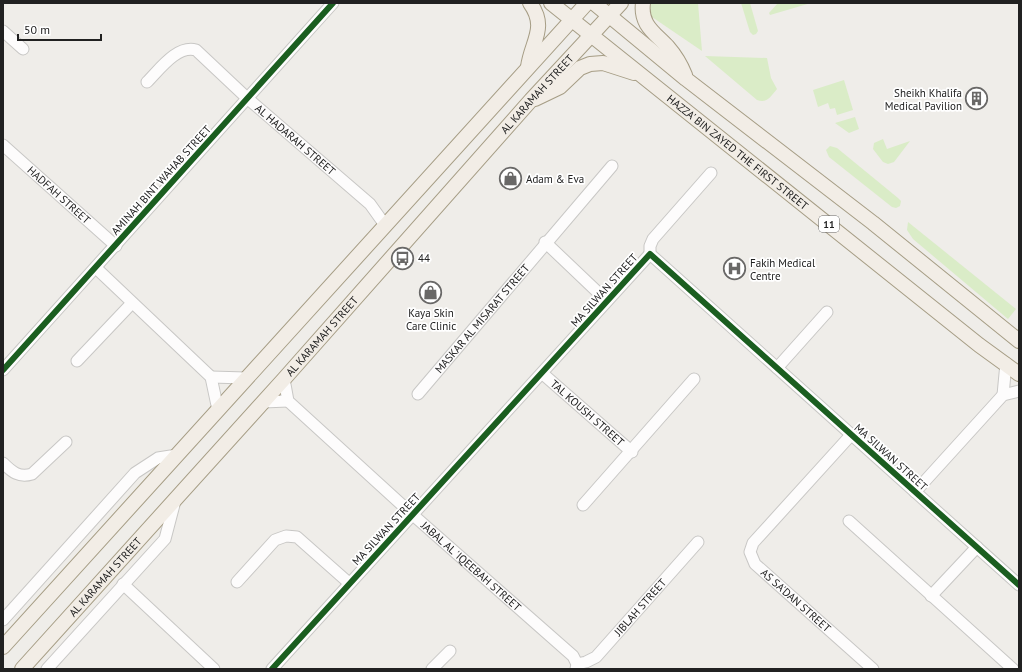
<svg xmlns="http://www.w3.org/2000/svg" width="1022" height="672" viewBox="0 0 1022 672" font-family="'PT Sans',sans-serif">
  <rect width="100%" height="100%" fill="#efede9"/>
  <g fill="#daecc7">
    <path d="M648 3H698L702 51 652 17 649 14Z"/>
    <path d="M741 3H750L758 31 756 34 753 35 750 32Z"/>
    <path d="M778 3H811L770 15 769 13Z"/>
    <path d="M705 56 767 58 771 78 777 89C771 96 767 104 757 100Z"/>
    <path d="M844 80 853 110 837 115 835 108 830 109 828 103 818 107 813 90Z"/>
    <path d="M855 117 859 129 849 133 835 123Z"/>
    <path d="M883 139 887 149 910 141 894 162 888 164 883 162 873 149 874 143Z"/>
    <path d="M830 146 837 148 898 198 901 201 900 206 896 208 892 207 829 157 826 150Z"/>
    <path d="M908 222 1016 309 1008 319 913 239 907 230Z"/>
  </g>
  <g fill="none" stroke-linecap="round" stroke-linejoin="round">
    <defs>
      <g id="minor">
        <path d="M3 31 23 49"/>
        <path id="s1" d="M147 82C160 69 177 45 196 50L247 98 370 204 385 225"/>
        <path id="s2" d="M3 145 116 246"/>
        <path d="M545 242 607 301"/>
        <path d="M650 254 1019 585"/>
        <path d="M650 254V246L653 239 711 173"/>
        <path d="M96 268 211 377 218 410"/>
        <path d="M77 361 132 303"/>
        <path d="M777 368 827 312"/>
        <path d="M3 370 333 3"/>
        <path id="s3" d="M543 374 632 452"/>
        <path d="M211 377 246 378"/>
        <path id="s4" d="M284 379 288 401 413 515 573 656 577 664 576 669"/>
        <path id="s5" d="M418 394 612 166"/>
        <path d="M1003 395 1006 363"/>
        <path d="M263 402 288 401"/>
        <path id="s6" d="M851 435 753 543 750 552 755 564 873 669"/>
        <path d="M3 463C12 472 19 478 32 474L66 442"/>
        <path d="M915 492 1003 395 1019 391"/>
        <path d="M583 505 694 379"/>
        <path d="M849 521 1013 669"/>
        <path d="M237 582 275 540 286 536 297 537 349 583"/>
        <path d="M123 584 214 669"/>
        <path d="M931 596 977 547"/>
        <path d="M3 620 135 473 158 458 177 455"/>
        <path id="s7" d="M577 664 586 662 596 657 698 542"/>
        <path d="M47 669 165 539 175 501"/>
        <path d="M272 669 650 254"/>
        <path d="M432 669 450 651"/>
      </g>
      <g id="major">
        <path id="s8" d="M551 3 979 345 1019 374"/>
        <path d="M594 3 686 79 873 223 1019 341"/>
        <path d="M643 3C640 25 655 33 668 47 675 55 681 65 685 75"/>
        <path d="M528 67C531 42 548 28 530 3"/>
        <path d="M535 99 560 87 580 68 590 64 603 63 634 73"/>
        <path d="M3 647 587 3"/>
        <path id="s9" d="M22 669 284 379 531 100 621 3"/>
      </g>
    </defs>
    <use href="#minor" stroke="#c8c7c5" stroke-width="13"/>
    <use href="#major" stroke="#a69d85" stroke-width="16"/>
    <use href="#minor" stroke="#fdfcfc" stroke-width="11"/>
    <use href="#major" stroke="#f2ede6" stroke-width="14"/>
    <defs>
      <g id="cycleway">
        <path d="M3 370 333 3"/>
        <path d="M272 669 650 254 1019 585"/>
      </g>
    </defs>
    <use href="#cycleway" stroke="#fff" stroke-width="8"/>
    <use href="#cycleway" stroke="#1b5e20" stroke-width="6"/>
  </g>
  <defs>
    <symbol id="building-ring" viewBox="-11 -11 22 22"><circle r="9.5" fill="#fff" stroke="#696867" stroke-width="1.5"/><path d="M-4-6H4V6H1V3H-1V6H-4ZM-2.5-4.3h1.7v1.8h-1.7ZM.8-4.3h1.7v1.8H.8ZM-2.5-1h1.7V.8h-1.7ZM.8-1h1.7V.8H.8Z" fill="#696867"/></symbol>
    <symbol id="shop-ring" viewBox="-11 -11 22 22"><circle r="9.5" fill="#fff" stroke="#696867" stroke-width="1.5"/><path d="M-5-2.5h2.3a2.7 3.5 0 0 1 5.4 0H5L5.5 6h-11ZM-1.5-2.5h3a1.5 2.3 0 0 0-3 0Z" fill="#696867"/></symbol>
    <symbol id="bus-ring" viewBox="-11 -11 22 22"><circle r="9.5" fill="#fff" stroke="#696867" stroke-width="1.5"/><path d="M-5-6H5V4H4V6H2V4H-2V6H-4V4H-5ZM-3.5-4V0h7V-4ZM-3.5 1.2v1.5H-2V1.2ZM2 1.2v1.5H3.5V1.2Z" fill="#696867"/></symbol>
    <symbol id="hospital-ring" viewBox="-11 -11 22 22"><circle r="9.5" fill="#fff" stroke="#696867" stroke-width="1.5"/><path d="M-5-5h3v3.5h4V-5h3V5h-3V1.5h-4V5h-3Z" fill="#696867"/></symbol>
  </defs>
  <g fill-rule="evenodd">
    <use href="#building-ring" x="964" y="86" width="25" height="25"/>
    <use href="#shop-ring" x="498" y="166" width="25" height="25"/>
    <use href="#bus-ring" x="390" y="246" width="25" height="25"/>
    <use href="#hospital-ring" x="722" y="256" width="25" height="25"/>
    <use href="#shop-ring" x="418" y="280" width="25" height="25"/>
  </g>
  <g text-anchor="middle" stroke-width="3.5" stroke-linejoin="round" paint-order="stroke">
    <rect fill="#fff" stroke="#646464" stroke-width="1" x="819" y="216" width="20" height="16" rx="3"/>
    <g font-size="10" font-weight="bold" fill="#212121">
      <text x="829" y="228">11</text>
    </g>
    <g font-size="11" fill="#212121" stroke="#fff" text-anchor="start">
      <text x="962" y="97" text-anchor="end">Sheikh Khalifa<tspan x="962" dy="13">Medical Pavilion</tspan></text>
      <text x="526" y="183">Adam &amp; Eva</text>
      <text x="418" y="262">44</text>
      <text x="750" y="267">Fakih Medical<tspan x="750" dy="13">Centre</tspan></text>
      <text x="431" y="317" text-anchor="middle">Kaya Skin<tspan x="431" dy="13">Care Clinic</tspan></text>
    </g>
    <g font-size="11" fill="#212121" stroke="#fff">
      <text dy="4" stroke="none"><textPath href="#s9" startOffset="772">AL KARAMAH STREET</textPath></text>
      <text dy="4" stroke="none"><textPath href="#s1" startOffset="195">AL HADARAH STREET</textPath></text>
      <text dy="4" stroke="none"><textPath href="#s8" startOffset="239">HAZZA' BIN ZAYED THE FIRST STREET</textPath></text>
      <text transform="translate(161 180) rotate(-48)" y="4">AMINAH BINT WAHAB STREET</text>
      <text dy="4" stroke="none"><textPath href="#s2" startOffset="75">HADFAH STREET</textPath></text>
      <text transform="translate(604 290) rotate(-48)" y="4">MA SILWAN STREET</text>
      <text dy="4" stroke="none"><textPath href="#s5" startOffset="99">MASKAR AL MISARAT STREET</textPath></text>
      <text dy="4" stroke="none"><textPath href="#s9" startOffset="448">AL KARAMAH STREET</textPath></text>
      <text dy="4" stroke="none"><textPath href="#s3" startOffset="59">TAL KOUSH STREET</textPath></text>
      <text transform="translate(891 457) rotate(42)" y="4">MA SILWAN STREET</text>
      <text transform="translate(386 529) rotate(-47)" y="4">MA SILWAN STREET</text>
      <text dy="4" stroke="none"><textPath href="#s4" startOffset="269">JABAL AL 'IQEEBAH STREET</textPath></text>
      <text dy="4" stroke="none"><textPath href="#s9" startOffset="124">AL KARAMAH STREET</textPath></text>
      <text dy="4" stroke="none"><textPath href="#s6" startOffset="223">AS SA'DAN STREET</textPath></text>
      <text dy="4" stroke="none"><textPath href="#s7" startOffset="87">JIBLAH STREET</textPath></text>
    </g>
  </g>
  <rect width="1022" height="672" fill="none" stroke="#212121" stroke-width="8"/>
  <path d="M18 34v6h83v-6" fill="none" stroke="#212121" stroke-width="2"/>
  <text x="24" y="34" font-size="12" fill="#212121" stroke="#ffffff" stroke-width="3" paint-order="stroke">50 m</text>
</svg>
